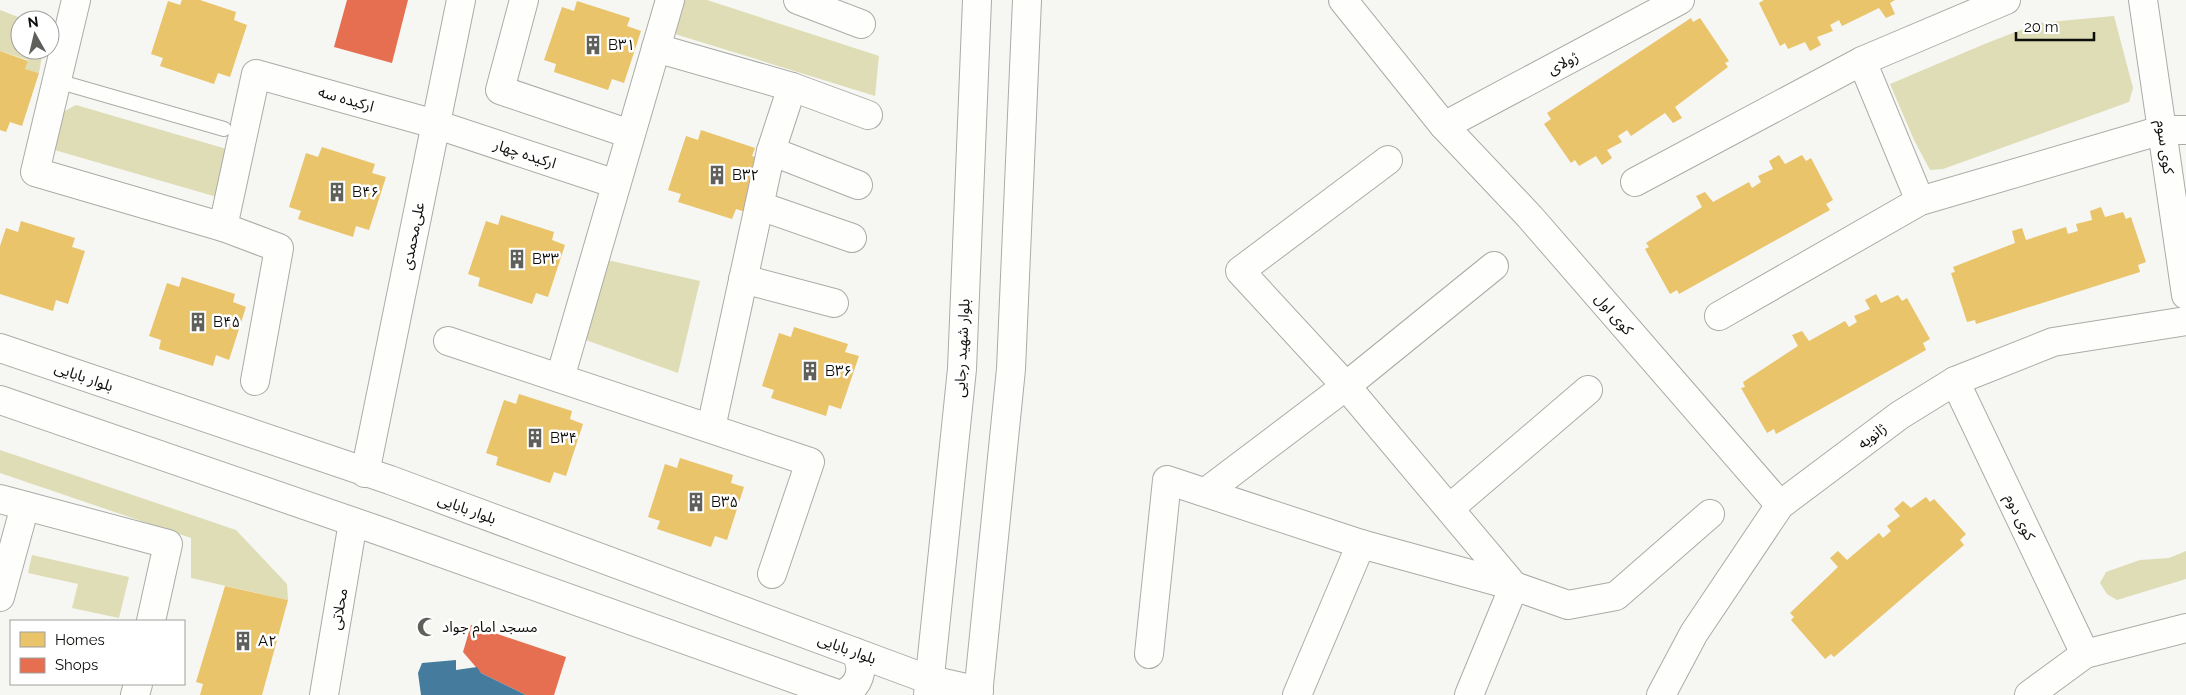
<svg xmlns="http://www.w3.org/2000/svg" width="2186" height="695" viewBox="0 0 2186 695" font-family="Raleway,'Noto Sans Arabic',sans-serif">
  <rect width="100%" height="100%" fill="#f6f6f2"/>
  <g fill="#dfddb6">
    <path d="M680 0H707L879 56 875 96 675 34Z"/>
    <path d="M0 10 26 20H20V50H43L39 73 25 69 28 60 0 51Z"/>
    <path d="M2114 16 2133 88 2129 102 1943 169 1930 170 1914 140 1890 84 1987 43 2039 23Z"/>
    <path d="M76 105 230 150 217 197 51 149 61 113Z"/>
    <path d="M603 259 700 281 678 373 583 339Z"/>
    <path d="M0 450 236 530 287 584 288 600 191 578V538L0 473Z"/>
    <path d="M2186 551V579L2117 600 2107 594 2100 583 2106 572 2140 560 2169 558Z"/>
    <path d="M32 555 129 577 119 618 72 608 78 584 28 573Z"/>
  </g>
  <g fill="#e9c46a">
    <path d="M182 0H200L236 12 234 20 247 25 230 77 218 73 214 84 160 66 163 58 151 54 168 1 180 5Z"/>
    <path d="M1764 0H1895L1890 3 1895 14 1886 18 1879 8 1842 26 1839 20 1830 25 1833 31 1817 37 1821 45 1810 51 1805 42 1788 49 1785 43 1780 46 1759 3Z"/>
    <path d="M577 1 630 18 627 26 641 31 624 83 612 79 608 90 554 72 556 64 544 60 562 7 574 11Z"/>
    <path d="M1691 18 1693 22 1700 18 1729 61 1725 63 1728 67 1675 107 1682 118 1673 123 1665 113 1631 136 1627 130 1618 136 1622 142 1607 150 1612 158 1602 165 1596 156 1579 166 1575 160 1571 163 1544 124 1551 119 1547 113Z"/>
    <path d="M0 51 28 61 25 69 39 73 22 126 10 122 6 132 0 130Z"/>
    <path d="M701 130 755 148 752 156 765 160 748 213 736 209 732 219 678 202 681 194 668 190 686 136 698 140Z"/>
    <path d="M322 147 375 164 372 173 386 177 369 230 356 226 353 237 298 219 301 211 289 207 306 153 318 157Z"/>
    <path d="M1779 155 1785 164 1802 155 1806 161 1811 158 1833 200 1826 204 1830 210 1679 294 1677 290 1670 294 1645 249 1649 247 1646 243 1702 207 1696 196 1705 192 1713 202 1749 182 1752 188 1761 182 1758 176 1773 169 1769 161Z"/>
    <path d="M2101 207 2105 217 2123 212 2126 219 2131 217 2146 262 2138 265 2140 272 1976 324 1975 320 1967 322 1951 273 1955 272 1953 267 2015 243 2012 231 2022 228 2026 240 2066 227 2068 234 2078 231 2076 224 2092 220 2090 211Z"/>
    <path d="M501 215 554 232 552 240 565 245 548 297 536 293 532 304 478 286 480 278 468 274 486 221 498 225Z"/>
    <path d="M21 221 75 238 72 247 85 251 68 304 56 300 53 311 0 294V246L6 228 18 232Z"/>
    <path d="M182 277 235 294 233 302 246 307 229 360 216 355 213 366 159 349 161 340 149 336 167 283 179 287Z"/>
    <path d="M1876 294 1881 303 1898 295 1902 301 1907 298 1930 339 1923 343 1926 350 1776 434 1774 429 1767 433 1741 388 1745 387 1743 382 1798 346 1792 335 1802 331 1809 341 1845 321 1849 327 1857 322 1854 316 1870 309 1865 300Z"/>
    <path d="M794 327 848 344 845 352 859 356 841 409 829 405 826 416 771 398 774 390 762 386 779 333 791 337Z"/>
    <path d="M519 394 572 411 570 419 583 424 566 476 554 472 550 483 496 465 498 457 486 453 504 400 516 404Z"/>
    <path d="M680 458 733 475 731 483 744 487 727 540 715 536 711 547 657 529 660 521 648 517 665 464 677 468Z"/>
    <path d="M1926 497 1930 502 1934 499 1966 534 1960 540 1964 545 1834 657 1831 654 1825 659 1791 620 1794 617 1790 613 1838 567 1830 558 1838 551 1847 560 1879 533 1883 538 1891 531 1887 526 1900 516 1894 509 1903 501 1911 508Z"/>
    <path d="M225 586 288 600 262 695H200L203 684 196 682Z"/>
  </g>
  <g fill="#e76f51">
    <path d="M347 0H408L392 63 334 47Z"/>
    <path d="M471 625 566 657 554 695H526L481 673 463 652Z"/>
  </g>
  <path fill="#457b9d" d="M456 660V670L477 667 481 673 526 695H421L418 673 422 663Z"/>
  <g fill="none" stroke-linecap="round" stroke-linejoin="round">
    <defs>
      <path id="service" d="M57 81 224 129"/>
      <g id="minor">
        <path d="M76 0 35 172 223 227 256 74 435 124 616 184"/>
        <path d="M524 0 500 90 630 134"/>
        <path d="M798 0 861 24"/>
        <path d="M1343 0 1444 126 1530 217 1780 505"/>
        <path d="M2143 0 2186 295"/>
        <path d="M656 48 792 87 868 115"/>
        <path d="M1862 61 1920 201"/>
        <path d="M1444 126 1680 0"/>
        <path d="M771 151 858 185"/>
        <path d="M1388 160 1240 271 1346 386 1514 586 1469 695"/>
        <path d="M1635 182 1862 61 2006 0"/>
        <path d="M760 206 852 238"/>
        <path d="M223 227 279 248 255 381"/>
        <path d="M743 279 834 303"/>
        <path d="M1719 316 1920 201 2162 130H2186"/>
        <path d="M448 341 810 462 772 574"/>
        <path d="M560 378 670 0"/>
        <path d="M1955 381 2085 654"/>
        <path d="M711 428 771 151 792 87"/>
        <path d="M1206 492 1346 386 1494 266"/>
        <path d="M0 499 168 544 151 621"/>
        <path d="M1450 508 1588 390"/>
        <path d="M0 597 25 506"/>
        <path d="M1149 654 1167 480 1361 544 1514 586 1568 605 1616 596 1710 514"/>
        <path d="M135 695 138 684"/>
        <path d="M1297 695 1361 544"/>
        <path d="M1661 695 1694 633 1780 505 1900 415 1955 381 2053 342 2186 321"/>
        <path d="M2029 695 2085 654 2186 628"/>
      </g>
      <g id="tertiary">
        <path d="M0 348 390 480 930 680 979 691"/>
        <path d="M0 400 380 531 840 695"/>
        <path d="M365 473 461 0"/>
        <path d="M324 695 353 522"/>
        <path d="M841 695C859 687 866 670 855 652"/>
      </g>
      <g id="secondary">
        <path d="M928 695 962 369 977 0"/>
        <path d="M978 695 1011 369 1027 0"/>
      </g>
    </defs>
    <use href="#service" stroke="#ababa7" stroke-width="16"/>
    <use href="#minor" stroke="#ababa7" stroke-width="30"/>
    <use href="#tertiary" stroke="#ababa7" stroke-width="30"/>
    <use href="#secondary" stroke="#ababa7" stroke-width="30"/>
    <use href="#service" stroke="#fefefd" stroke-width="14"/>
    <use href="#minor" stroke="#fefefd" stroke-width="28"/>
    <use href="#tertiary" stroke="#fefefd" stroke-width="28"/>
    <use href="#secondary" stroke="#fefefd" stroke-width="28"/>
  </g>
  <defs>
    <symbol id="building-bare" viewBox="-9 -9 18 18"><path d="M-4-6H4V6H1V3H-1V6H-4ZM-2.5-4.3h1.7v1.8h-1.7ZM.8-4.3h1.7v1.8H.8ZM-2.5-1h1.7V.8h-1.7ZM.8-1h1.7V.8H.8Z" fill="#5f5f5c" stroke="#fff" stroke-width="2.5" paint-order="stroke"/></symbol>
    <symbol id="mosque-bare" viewBox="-9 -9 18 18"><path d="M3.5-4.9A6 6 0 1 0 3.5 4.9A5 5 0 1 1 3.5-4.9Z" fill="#5f5f5c" stroke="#fff" stroke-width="2.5" paint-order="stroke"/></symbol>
  </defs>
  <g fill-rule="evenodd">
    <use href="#building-bare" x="579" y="31" width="28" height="28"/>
    <use href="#building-bare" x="703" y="161" width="28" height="28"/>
    <use href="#building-bare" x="323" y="178" width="28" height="28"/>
    <use href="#building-bare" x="503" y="245" width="28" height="28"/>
    <use href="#building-bare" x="184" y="308" width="28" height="28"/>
    <use href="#building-bare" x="796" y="357" width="28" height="28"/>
    <use href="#building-bare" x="521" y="424" width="28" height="28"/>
    <use href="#building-bare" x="682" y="488" width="28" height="28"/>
    <use href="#mosque-bare" x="413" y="613" width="28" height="28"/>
    <use href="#building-bare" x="229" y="627" width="28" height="28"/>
  </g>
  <g text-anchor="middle" stroke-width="5" stroke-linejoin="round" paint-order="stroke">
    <g font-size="15" fill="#0e0e0b" stroke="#fff" text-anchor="start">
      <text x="608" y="50">B۳۱</text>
      <text x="732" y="180">B۳۲</text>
      <text x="352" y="197">B۴۶</text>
      <text x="532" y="264">B۳۳</text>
      <text x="213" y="327">B۴۵</text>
      <text x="825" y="376">B۳۶</text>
      <text x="550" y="443">B۳۴</text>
      <text x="711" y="507">B۳۵</text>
      <text x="442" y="632">مسجد امام جواد</text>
      <text x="258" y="646">A۲</text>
    </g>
    <g font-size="15" fill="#0e0e0b" stroke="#fff">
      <text transform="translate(1563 63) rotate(-28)" y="5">ژولای</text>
      <text transform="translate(346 99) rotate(16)" y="5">ارکیده سه</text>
      <text transform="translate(2165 147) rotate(82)" y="5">کوی سوم</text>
      <text transform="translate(525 154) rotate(18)" y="5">ارکیده چهار</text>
      <text transform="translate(413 236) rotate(-79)" y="5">علی‌محمدی</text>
      <text transform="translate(1614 314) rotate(49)" y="5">کوی اول</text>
      <text transform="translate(962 348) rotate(-87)" y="5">بلوار شهید رجایی</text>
      <text transform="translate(84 377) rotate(19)" y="5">بلوار بابایی</text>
      <text transform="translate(1872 436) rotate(-37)" y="5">ژانویه</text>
      <text transform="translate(467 509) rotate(20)" y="5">بلوار بابایی</text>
      <text transform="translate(2020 517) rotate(64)" y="5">کوی دوم</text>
      <text transform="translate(339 609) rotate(-80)" y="5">محلاتی</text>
      <text transform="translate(847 649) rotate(20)" y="5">بلوار بابایی</text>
    </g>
  </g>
  <rect x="10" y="620" width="175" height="65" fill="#ffffff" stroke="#9f9f9d"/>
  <rect x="20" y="632" width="25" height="15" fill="#e9c46a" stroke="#9f9f9d"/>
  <text x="55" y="645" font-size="15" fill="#0e0e0b">Homes</text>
  <rect x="20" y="658" width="25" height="15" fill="#e76f51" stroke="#9f9f9d"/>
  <text x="55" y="670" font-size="15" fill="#0e0e0b">Shops</text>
  <g transform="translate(35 35) rotate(352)"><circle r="24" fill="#ffffff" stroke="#9f9f9d"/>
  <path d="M0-4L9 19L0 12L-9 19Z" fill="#5f5f5c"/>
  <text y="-8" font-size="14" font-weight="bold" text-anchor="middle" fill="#0e0e0b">N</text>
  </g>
  <path d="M2016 32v8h78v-8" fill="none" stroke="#0e0e0b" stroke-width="2.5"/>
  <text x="2024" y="32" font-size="15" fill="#0e0e0b" stroke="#ffffff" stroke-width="4" paint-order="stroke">20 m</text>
</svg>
